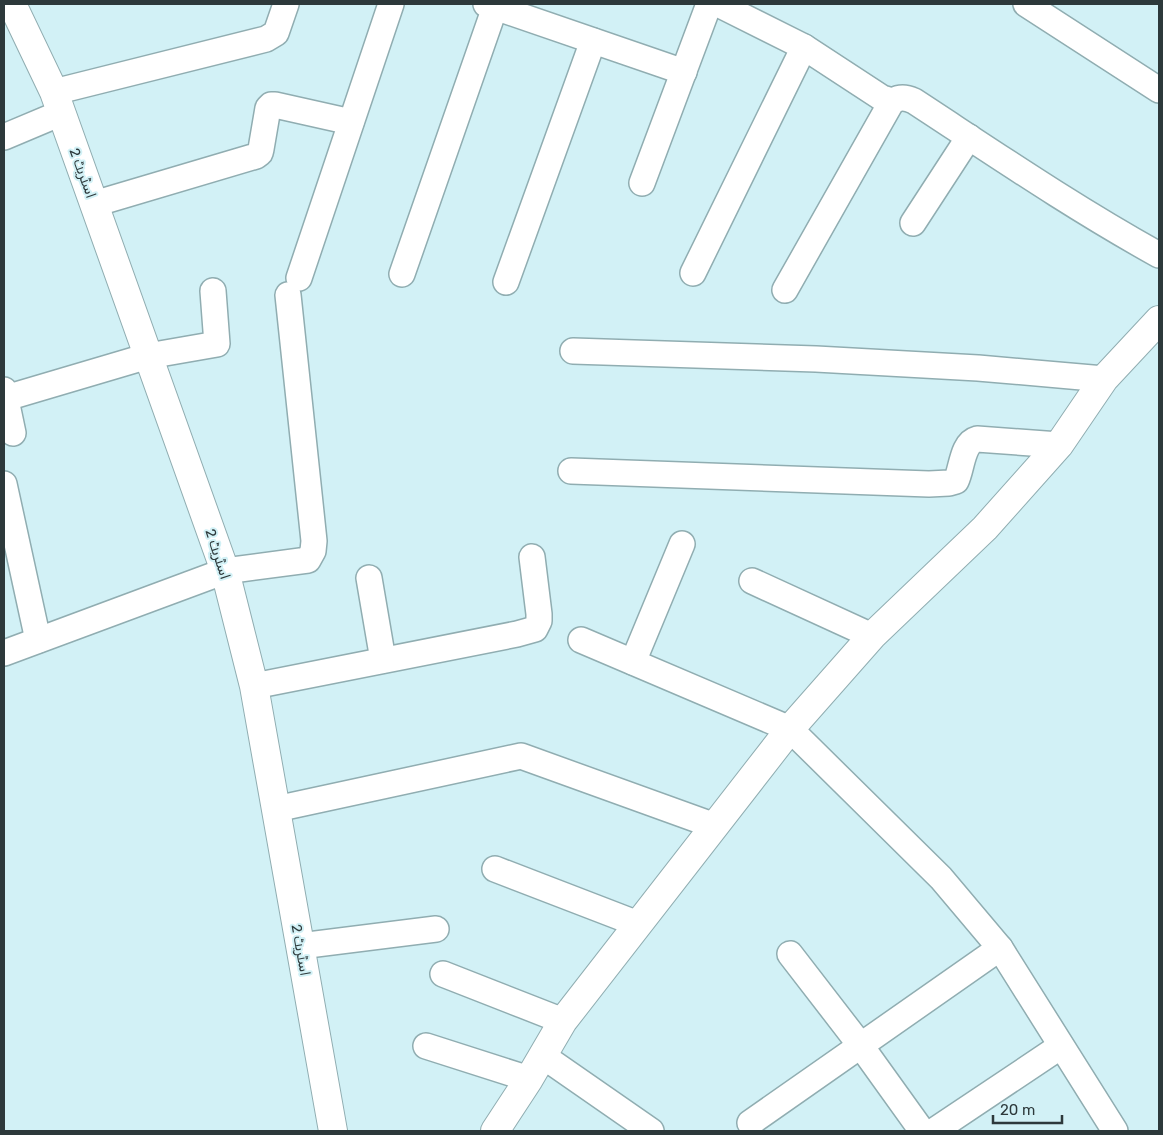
<svg xmlns="http://www.w3.org/2000/svg" width="1163" height="1135" viewBox="0 0 1163 1135" font-family="Rubik,Cairo,sans-serif">
  <rect width="100%" height="100%" fill="#d2f1f6"/>
  <g fill="none" stroke-linecap="round" stroke-linejoin="round">
    <defs>
      <g id="street">
        <path d="M486 4 684 72"/>
        <path d="M718 4 804 47 882 98 892 101C900 97 905 97 914 101 995 154 1074 208 1159 255"/>
        <path d="M1026 4 1159 90"/>
        <path d="M54 92 266 39 276 33 286 4"/>
        <path d="M4 137 61 113"/>
        <path d="M642 183 709 4"/>
        <path d="M94 204 256 156 260 153 261 149 268 108 271 105H275L351 122"/>
        <path d="M913 223 969 137"/>
        <path d="M693 273 804 47"/>
        <path d="M402 274 495 7"/>
        <path d="M299 278 391 4"/>
        <path d="M506 282 593 41"/>
        <path d="M785 290 892 101"/>
        <path d="M573 351 816 359 978 368 1104 379"/>
        <path d="M4 390 13 433"/>
        <path d="M6 398 148 356 217 344 213 291"/>
        <path d="M571 471 929 484 949 483 956 481C962 469 962 443 977 439L1059 445"/>
        <path d="M4 484 38 640"/>
        <path d="M369 578 383 660"/>
        <path d="M752 581 872 636"/>
        <path d="M581 640 790 729 941 878 1000 948 1115 1131"/>
        <path d="M4 653 225 571 308 560 313 551 314 541 288 295"/>
        <path d="M633 662 682 544"/>
        <path d="M254 686 517 634 535 629 539 621V614L532 557"/>
        <path d="M276 809 521 756 715 826"/>
        <path d="M495 869 638 924"/>
        <path d="M300 946 436 929"/>
        <path d="M790 954 861 1046 922 1131"/>
        <path d="M443 974 563 1021"/>
        <path d="M426 1046 529 1079"/>
        <path d="M543 1056 651 1131"/>
        <path d="M750 1123 1000 948"/>
        <path d="M934 1131 1061 1046"/>
      </g>
      <g id="secondary">
        <path d="M12 4 54 92 225 571 254 686 333 1131"/>
        <path d="M495 1131 529 1079 563 1021 790 729 872 636 985 528 1059 445 1104 379 1159 320"/>
      </g>
    </defs>
    <use href="#street" stroke="#90adb1" stroke-width="28"/>
    <use href="#secondary" stroke="#90adb1" stroke-width="30"/>
    <use href="#street" stroke="#fff" stroke-width="25"/>
    <use href="#secondary" stroke="#fff" stroke-width="28"/>
  </g>
  <g text-anchor="middle" stroke-width="4" stroke-linejoin="round" paint-order="stroke">
    <g font-size="14" fill="#2d393b" stroke="#d2f1f6">
      <text transform="translate(83 173) rotate(70)" y="5">اسٹریٹ 2</text>
      <text transform="translate(218 554) rotate(72)" y="5">اسٹریٹ 2</text>
      <text transform="translate(301 950) rotate(80)" y="5">اسٹریٹ 2</text>
    </g>
  </g>
  <rect width="1163" height="1135" fill="none" stroke="#2d393b" stroke-width="10"/>
  <path d="M993 1115v8h69v-8" fill="none" stroke="#2d393b" stroke-width="2.5"/>
  <text x="1000" y="1115" font-size="15" fill="#2d393b" stroke="#d2f1f6" stroke-width="4" paint-order="stroke">20 m</text>
</svg>
